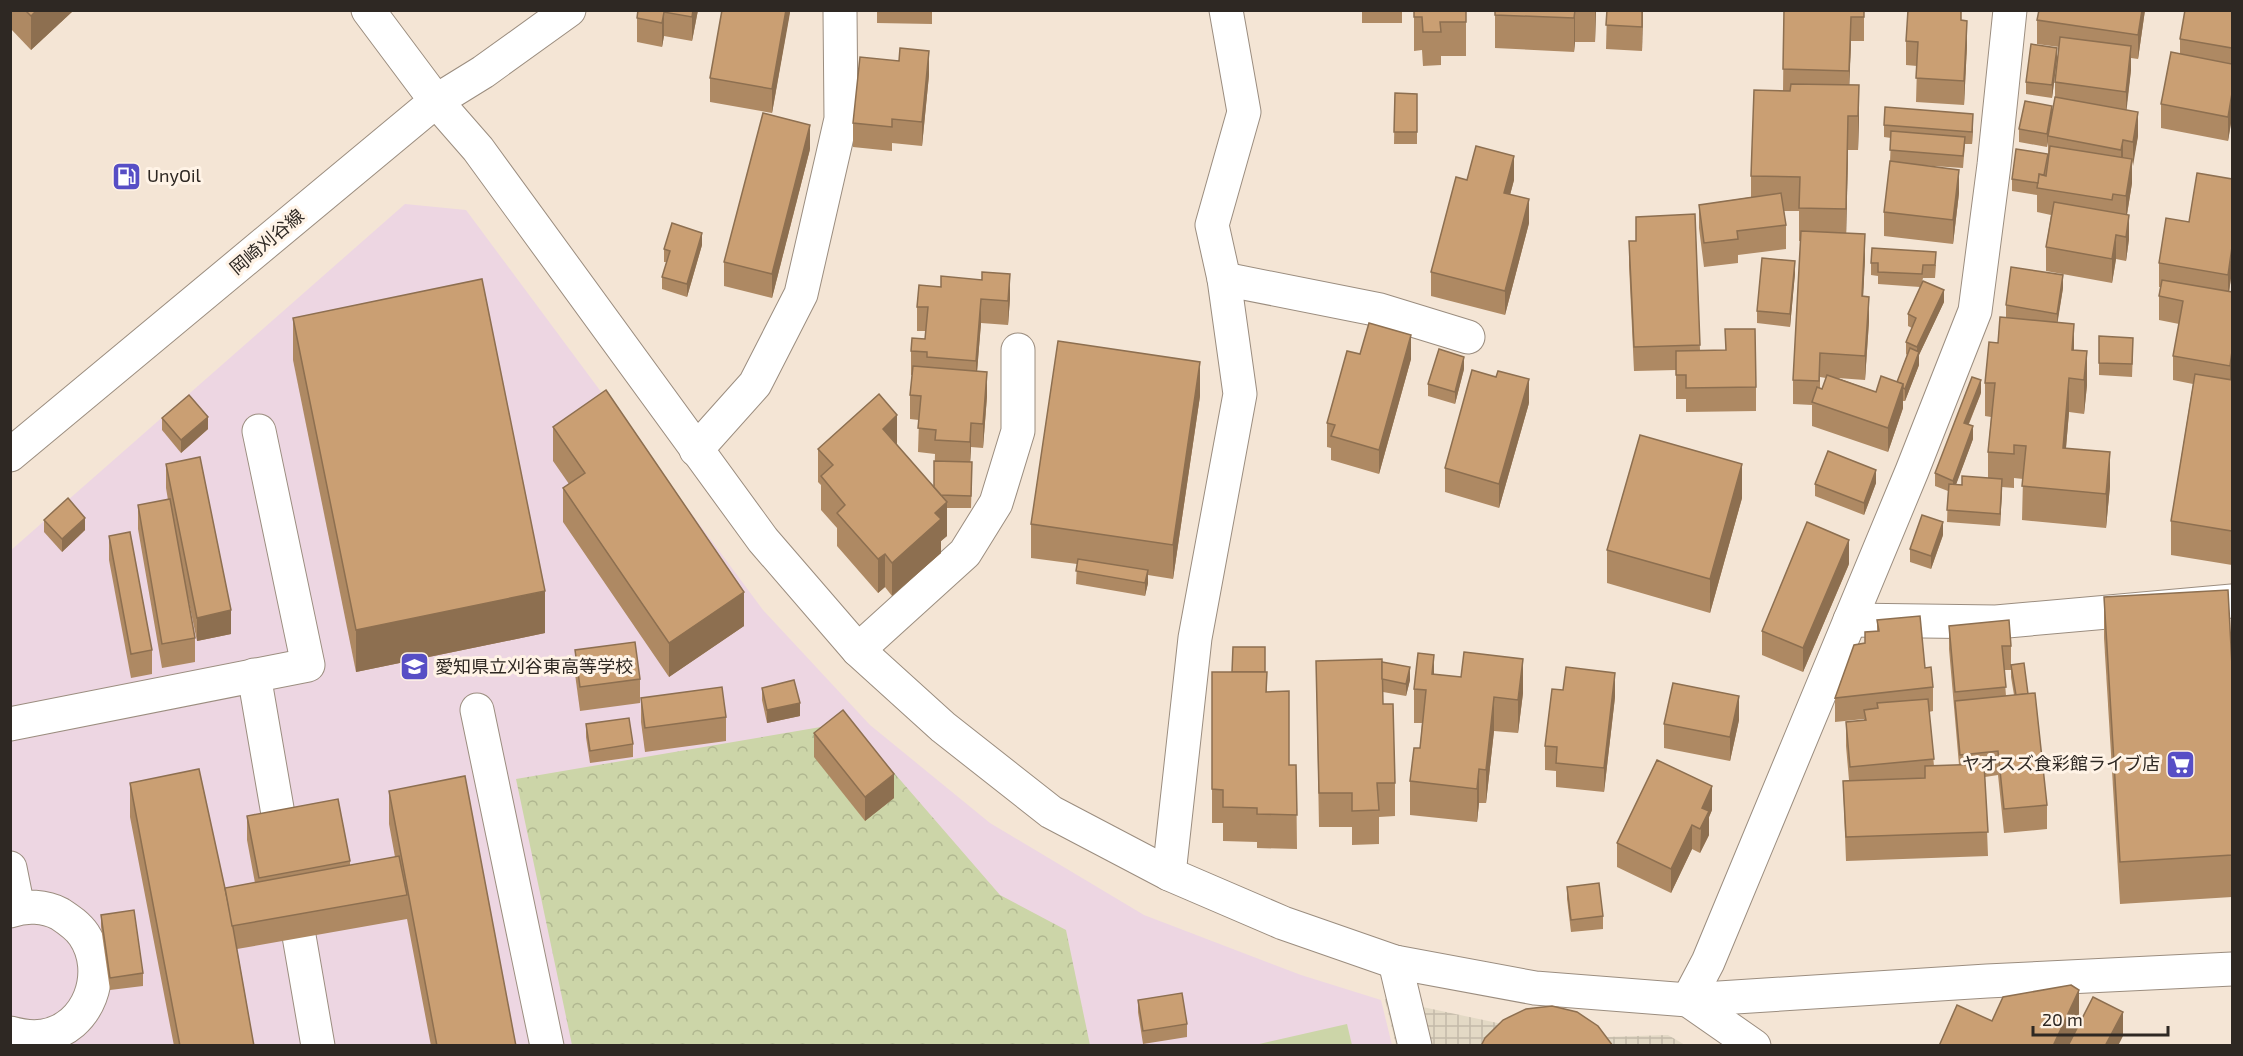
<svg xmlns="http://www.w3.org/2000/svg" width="2243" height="1056" viewBox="0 0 2243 1056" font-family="'Exo 2','Noto Sans JP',sans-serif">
  <defs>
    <pattern id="industrial-grid" width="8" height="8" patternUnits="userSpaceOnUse" patternTransform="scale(1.5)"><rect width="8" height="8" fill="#e3d9c5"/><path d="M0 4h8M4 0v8" fill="none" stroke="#c3baa9"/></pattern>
    <pattern id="forest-crowns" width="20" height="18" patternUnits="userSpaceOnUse" patternTransform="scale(1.5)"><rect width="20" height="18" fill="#ccd5a8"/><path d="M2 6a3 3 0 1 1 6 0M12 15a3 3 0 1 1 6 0" fill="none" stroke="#b0b790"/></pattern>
  </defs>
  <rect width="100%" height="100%" fill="#f4e5d5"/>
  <path fill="url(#industrial-grid)" d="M1385 999 1507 1025 1605 1037 1668 1035 1685 1045H1396Z"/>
  <path fill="#edd6e2" d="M405 204 466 210 763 610 870 725 990 823 1144 915 1301 975 1381 1000 1392 1045H11L10 551Z"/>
  <path fill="#ccd5a8" d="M1347 1024 1352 1045H1255Z"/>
  <path fill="url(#forest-crowns)" d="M850 722 1000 895 1066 930 1090 1045H572L516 779Z"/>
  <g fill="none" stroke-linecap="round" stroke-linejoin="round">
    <defs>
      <g id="minor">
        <path d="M569 10 483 72 436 101 478 149 763 540 858 650 943 727 1051 812 1169 874 1283 923 1395 962 1535 988 1688 1000 1987 981 2232 969"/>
        <path d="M1224 279 1212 225 1244 112 1226 10"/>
        <path d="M696 450 755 384 801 294 841 119 840 10"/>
        <path d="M1850 620 1996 622 2232 601"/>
        <path d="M858 650 965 553 996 503 1018 431V350"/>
        <path d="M254 675 318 1046"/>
        <path d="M477 710 547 1046"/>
        <path d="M10 724 308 665 259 431"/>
        <path d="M10 868 18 908"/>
        <path d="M1169 874 1195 638 1240 394 1224 279 1380 310 1468 337"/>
        <path d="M10 911C26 905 45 906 60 914 69 920 78 926 84 935 109 972 89 1029 43 1036 32 1038 21 1036 10 1033"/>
        <path d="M1395 962 1415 1046"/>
        <path d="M1754 1046 1688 1000 1708 962 1912 471 1975 311 1994 165 2010 10"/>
      </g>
      <path id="major" d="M10 455 436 101 368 10"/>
    </defs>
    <use href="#minor" stroke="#9b8d7f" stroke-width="35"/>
    <use href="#major" stroke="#9b8d7f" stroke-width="35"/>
    <use href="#minor" stroke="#fff" stroke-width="33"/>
    <use href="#major" stroke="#fff" stroke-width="33"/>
  </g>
  <g fill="#ae8963" fill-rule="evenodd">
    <path d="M10 10H74L31 50 10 28Z"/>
    <path d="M638 10H698L692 41 664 36 662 47 637 42V18Z"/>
    <path d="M790 10 772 113 710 102V78Z"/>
    <path d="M805 10H830L805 12Z"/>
    <path d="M877 10H932V24L877 23Z"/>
    <rect x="1362" y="10" width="40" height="13"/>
    <path d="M1414 10H1466V56H1441V65L1423 66 1422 50 1414 51Z"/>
    <path d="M1495 10H1596L1595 42H1575L1574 52 1495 48Z"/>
    <path d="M1607 10H1643L1642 51 1606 49Z"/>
    <path d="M1784 10H1864V41H1851L1849 85 1859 119 1858 150H1848L1846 233 1865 258 1863 296 1869 321 1865 380 1838 378 1876 392 1897 382 1907 355 1906 354V342L1912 328 1908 326V314L1920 287 1878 284V276L1871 275V263L1936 265 1935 278H1923L1922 282 1944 302 1919 355V365L1905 401H1903V408L1888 452 1812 426V405L1793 404V380L1801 241H1799V211H1784L1786 225V249L1738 255V263L1704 267 1699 228V205L1751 197V176L1783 91ZM1820 377 1826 378 1822 389 1820 388Z"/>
    <path d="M2145 10 2138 59 2131 58V70L2126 110 2138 136 2132 166V183L2127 215 2129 239 2126 261 2116 259 2112 283 2046 271V247L2051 215 2037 212V195L2012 191V179L2048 154V142L2047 147 2019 142V129L2052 111 2055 99V82L2059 47 2037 44V20Z"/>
    <path d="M2232 10V117L2228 141 2161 128V104L2180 54V39Z"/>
    <path d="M1962 20 1967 45 1964 105 1916 102 1917 66 1906 65V41Z"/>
    <path d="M2057 60 2052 98 2026 94V82Z"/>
    <path d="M929 75 922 146 892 143V151L853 147V123Z"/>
    <path d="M1395 93 1417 94V144H1394Z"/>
    <path d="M1884 125 1973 126 1972 144H1965L1963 168 1918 165 1959 193 1953 244 1884 236V212L1890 162 1891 138 1884 137Z"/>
    <path d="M810 149 772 298 724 286V262Z"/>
    <path d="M1467 180H1514L1510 195 1529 223 1505 315 1431 296V272Z"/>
    <path d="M1695 214 1700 350 1756 387V411L1686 412V399H1676V370L1634 371 1629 265V241H1636V217Z"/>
    <path d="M702 245 687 297 662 289V277L667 262H664V249Z"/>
    <path d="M2159 263 2232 271 2229 292 2232 380V565L2171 555V521L2193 384 2173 380V356L2179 324 2159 320V296L2160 287H2159Z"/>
    <path d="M1795 273 1790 327 1757 323V311Z"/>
    <path d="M919 285 1010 298 1008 325 981 323 977 371 987 396 983 448 971 447 970 462 972 474 971 508H947V536L941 541V553L892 596 885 587 878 593 837 546V528L821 510V485L818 482V449L897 446 934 487 935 454 918 452 919 420 910 419V395L912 375H911V351L925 339 926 331H917V307Z"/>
    <path d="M2063 288 2057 323 2074 350 2087 385 2084 414 2069 412 2066 448 2110 486 2106 528 2022 520 2023 479 2014 478V488L2002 487 2000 526 1947 522 1948 491 1935 486V473L1981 393 1969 424 1973 439 1956 484 1962 485 1988 478V452L1991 417 1985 416V383L2006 317V305Z"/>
    <path d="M293 318 545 633 356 672 293 360Z"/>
    <path d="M2099 336 2133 350 2132 377 2099 375Z"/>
    <path d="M1360 354 1411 359 1379 474 1331 460V448L1327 447V423Z"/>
    <path d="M1464 369 1455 404 1428 396V384Z"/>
    <path d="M1200 396 1173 579 1148 575V583L1145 596 1076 584 1077 564 1031 558V524Z"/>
    <path d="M1529 403 1499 508 1445 492V468Z"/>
    <path d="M162 418 208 429 181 453 162 430Z"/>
    <path d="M553 427 744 626 669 677 563 522V488L569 484 553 461Z"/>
    <path d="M166 464 231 634 197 641 182 569 195 638V662L162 668 138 529V505L168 500 166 488Z"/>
    <path d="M1876 483 1864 515 1815 496V484Z"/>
    <path d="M1742 498 1710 613 1607 583V550Z"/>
    <path d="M44 520 85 530 62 552 44 532Z"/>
    <path d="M1943 535 1931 569 1910 562V549Z"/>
    <path d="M109 536 152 650V674L131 678 109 560Z"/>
    <path d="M1849 564 1803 672 1762 655V631Z"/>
    <path d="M2104 597 2232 666V897L2120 904 2104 638Z"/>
    <path d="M1877 620 1925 668 1933 687V711L1929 712 1934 766 1959 765 1949 649V626L2011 646V670H2004L2006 696 2014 695 2011 677V665L2047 805V829L2004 833 1998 775 1985 777 1988 856 1846 861 1843 781 1849 780 1846 746V722L1864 720V719L1835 722V698L1865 643V632L1877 631Z"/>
    <path d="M575 650 640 679V703L580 711 575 674Z"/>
    <path d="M1316 661 1382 662 1410 680 1406 696 1383 692V704L1395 783V816L1379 817V844L1352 845V827H1319Z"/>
    <path d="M1212 672H1265L1267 692 1289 765H1296L1297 849 1257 848V842L1223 841V823H1212Z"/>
    <path d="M1434 674 1523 693 1518 733 1494 731 1486 803H1479L1477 822 1410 815V781L1420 748 1422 723H1414V689Z"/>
    <path d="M762 688 800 716 767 723 762 700Z"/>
    <path d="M1615 697 1604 792 1556 787V771L1545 770V746Z"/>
    <path d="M641 698 726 717V741L645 752 641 722Z"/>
    <path d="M1739 720 1730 761 1664 748V724Z"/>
    <path d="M586 724 633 744V757L590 763 586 737Z"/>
    <path d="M814 733 894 798 865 821 814 757Z"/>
    <path d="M130 783 225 888 255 883 247 840V816L350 861V865L395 857 389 824V791L516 1046H431L407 919 237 949 254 1046H174L130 817Z"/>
    <path d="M1712 810 1709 817V835L1700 853 1692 849 1671 893 1617 867V843Z"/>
    <path d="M1567 887 1603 916V929L1571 932 1567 899Z"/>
    <path d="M101 915 143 973V986L110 990 101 927Z"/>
    <path d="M1138 1000 1187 1024V1037L1143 1044 1138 1012Z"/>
  </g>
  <g fill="#8d6f50">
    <path d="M37 10H74L31 50V16Z"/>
    <path d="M693 10H698L692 41V17Z"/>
    <path d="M786 10H790V13L772 113V89Z"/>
    <path d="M1575 10V42L1574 52V18Z"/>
    <path d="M1595 10H1596L1595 42Z"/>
    <path d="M1642 10H1643L1642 51Z"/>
    <path d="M2142 10H2145L2138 59V35Z"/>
    <path d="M664 12V36L662 47V23Z"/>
    <path d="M1851 17V41L1849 95V71Z"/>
    <path d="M1967 21V45L1964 105V81Z"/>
    <path d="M2131 46V70L2126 115V92Z"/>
    <path d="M2057 48V60L2052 98V85Z"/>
    <path d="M929 51V75L922 146V122Z"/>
    <path d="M1859 85V119L1858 150V116Z"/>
    <path d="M2232 93V117L2228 141V117Z"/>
    <path d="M2052 106V118L2048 136 2047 147V134Z"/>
    <path d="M2138 112V136L2133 166V142Z"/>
    <path d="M1973 114V126L1972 144V132Z"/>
    <path d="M1848 116V150L1846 242V209Z"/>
    <path d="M810 125V149L772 298V274Z"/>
    <path d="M2123 140V164L2121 174V150Z"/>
    <path d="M1514 156V180L1504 217V193Z"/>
    <path d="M2132 159V183L2126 220V196Z"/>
    <path d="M1959 170V193L1953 244V220Z"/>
    <path d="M1529 199V223L1505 315V291Z"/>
    <path d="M2129 215V239L2126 261V237Z"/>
    <path d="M702 233V245L687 297V284Z"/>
    <path d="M1865 234V258L1862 320V296Z"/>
    <path d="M2116 235V259L2112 283V259Z"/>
    <path d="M2232 247V271L2228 299V275Z"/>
    <path d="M1795 261V273L1790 327V314Z"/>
    <path d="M1010 274V298L1008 325V301Z"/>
    <path d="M2063 275V288L2057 326V314Z"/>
    <path d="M1944 290V302L1919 355V365L1905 401V389L1917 358V347Z"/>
    <path d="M1869 297V321L1865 380V356Z"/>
    <path d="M981 299V323L976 385V361Z"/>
    <path d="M2074 324V358L2072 350Z"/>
    <path d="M1411 335V359L1379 474V450Z"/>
    <path d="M2087 351V385L2084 414V380Z"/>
    <path d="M2232 351V375L2230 390V366Z"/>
    <path d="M1464 357V369L1455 404V392Z"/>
    <path d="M1200 362V396L1173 579V545Z"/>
    <path d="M987 372V396L983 448V424Z"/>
    <path d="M2069 378V412L2063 482V448Z"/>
    <path d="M1529 379V403L1499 508V484Z"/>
    <path d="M1981 380V393L1964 435V423Z"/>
    <path d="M1903 384V408L1888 452V428Z"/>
    <path d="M897 415V449L883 429Z"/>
    <path d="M208 417V429L181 453V440Z"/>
    <path d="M971 423V447L970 466V442Z"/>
    <path d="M1973 426V439L1953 493V481Z"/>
    <path d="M2110 452V486L2106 528V494Z"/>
    <path d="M1742 464V498L1710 613V579Z"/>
    <path d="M1876 470V483L1864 515V503Z"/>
    <path d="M2002 479V492L2000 526V514Z"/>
    <path d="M947 502V536L941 541V553L892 596V563L935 513Z"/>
    <path d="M85 518V530L62 552V539Z"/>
    <path d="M1943 522V535L1931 569V556Z"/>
    <path d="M1849 540V564L1803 672V648Z"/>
    <path d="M885 554V587L878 593V559Z"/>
    <path d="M1148 570V583L1145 596V583Z"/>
    <path d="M545 591V633L356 672V630Z"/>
    <path d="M744 592V626L669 677V643Z"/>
    <path d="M231 610V634L197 641V618Z"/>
    <path d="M1434 655V689L1432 674Z"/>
    <path d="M1523 659V693L1518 733V700Z"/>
    <path d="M1410 667V680L1406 696V684Z"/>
    <path d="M1615 673V697L1604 792V768Z"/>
    <path d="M1739 696V720L1730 761V737Z"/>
    <path d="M1494 697V731L1486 803V770Z"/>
    <path d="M800 703V716L767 723V710Z"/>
    <path d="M1479 769V803L1477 822V789Z"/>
    <path d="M894 774V798L865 821V797Z"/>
    <path d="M1712 786V810L1709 817V835L1700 853 1702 808Z"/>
    <path d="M1692 825V849L1671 893V869Z"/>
    <path d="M2079 990V1024L2069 1046H2053Z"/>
    <path d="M2123 1012V1036L2118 1046H2105Z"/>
  </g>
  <g fill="#ca9f73" stroke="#8d6f50" stroke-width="1.5">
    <path d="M25 10H37L31 16Z"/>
    <path d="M638 10H693L692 17 664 12 662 23 637 18Z"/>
    <path d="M722 10H786L772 89 710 78Z"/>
    <path d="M1414 10H1466V22H1440L1441 32H1423L1422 17H1414Z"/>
    <path d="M1495 10H1575L1574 18 1495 15Z"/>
    <path d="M1607 10H1642V27L1606 25Z"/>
    <path d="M1784 10H1864V17H1851L1849 71 1783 69Z"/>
    <path d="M1908 10H1961V20L1967 21 1964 81 1916 78 1918 42 1906 41Z"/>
    <path d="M2039 10H2142L2138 35 2037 20Z"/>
    <path d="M2185 10H2232V48L2180 39Z"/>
    <path d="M2060 37 2131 46 2126 92 2055 82Z"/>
    <path d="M2031 44 2057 48 2052 85 2026 82Z"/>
    <path d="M900 48 929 51 922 122 892 119V127L853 123 860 57 899 61Z"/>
    <path d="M2171 52 2232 64V93L2228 117 2161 104Z"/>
    <path d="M1791 84 1859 85 1858 116H1848L1846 209 1799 208 1800 177 1751 176 1754 90 1790 91Z"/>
    <path d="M1395 93 1417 94V132H1394Z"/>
    <path d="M2055 97 2138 112 2133 142 2123 140 2121 150 2048 136Z"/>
    <path d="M2025 101 2052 106 2047 134 2019 129Z"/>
    <path d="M1885 107 1973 114 1972 132 1884 125Z"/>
    <path d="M763 113 810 125 772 274 724 262Z"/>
    <path d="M1891 131 1965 137 1963 156 1890 150Z"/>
    <path d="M1476 146 1514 156 1504 193 1529 199 1505 291 1431 272 1456 177 1467 180Z"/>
    <path d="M2050 146 2132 159 2126 196 2113 194 2112 200 2037 188 2039 174 2046 176Z"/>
    <path d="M2016 149 2048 154 2044 175 2039 174 2038 183 2012 179Z"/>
    <path d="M1890 161 1959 170 1953 220 1884 212Z"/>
    <path d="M2197 173 2232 179V247L2228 275 2159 263 2166 218 2189 222Z"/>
    <path d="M1781 193 1786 225 1737 231 1738 239 1704 243 1699 205Z"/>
    <path d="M2054 202 2129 215 2126 237 2116 235 2112 259 2046 247Z"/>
    <path d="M1695 214 1700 345 1634 347 1629 241H1636V217Z"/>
    <path d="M672 223 702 233 687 284 662 277 670 251 664 249Z"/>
    <path d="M1801 231 1865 234 1862 296 1869 297 1865 356 1820 353 1819 381 1793 380Z"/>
    <path d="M1872 248 1936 252 1935 265H1923L1922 274 1878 272V263H1871Z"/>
    <path d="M1762 258 1795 261 1790 314 1757 311Z"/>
    <path d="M2011 267 2063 275 2057 314 2006 305Z"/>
    <path d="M982 272 1010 274 1008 301 981 299 976 361 927 357V352L911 351 912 338 925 339 928 307H917L919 285 941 287V276L982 280Z"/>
    <path d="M482 279 545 591 356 630 293 318Z"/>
    <path d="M2162 280 2232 292V351L2230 366 2173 356 2183 301 2159 296Z"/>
    <path d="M1923 281 1944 290 1917 347 1906 342 1916 318 1908 314Z"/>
    <path d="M2000 317 2074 324 2072 350 2087 351 2084 380 2069 378 2063 448 2110 452 2106 494 2022 486 2026 446 2014 445V454L1988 452 1995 383H1985L1989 342 1998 343Z"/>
    <path d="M1369 323 1411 335 1379 450 1331 436 1335 425 1327 423 1347 351 1360 354Z"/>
    <path d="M1725 329H1755L1756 387 1686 388V375H1676V351L1726 350Z"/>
    <path d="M2099 336 2133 338 2132 364 2099 363Z"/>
    <path d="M1058 341 1200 362 1173 545 1031 524Z"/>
    <path d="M1910 348 1919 352 1905 389 1903 388V384L1897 382Z"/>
    <path d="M1439 349 1464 357 1455 392 1428 384Z"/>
    <path d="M913 366 987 372 983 424 971 423 970 442 935 440 936 430 918 428 921 396 910 395Z"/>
    <path d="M1472 370 1496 377 1498 371 1529 379 1499 484 1445 468Z"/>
    <path d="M2195 374 2232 380V531L2171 521Z"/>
    <path d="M1827 375 1876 392 1881 376 1903 384 1888 428 1812 402 1817 387 1822 389Z"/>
    <path d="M1972 377 1981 380 1964 423 1973 426 1953 481 1935 473Z"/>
    <path d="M606 390 744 592 669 643 563 488 585 473 553 427Z"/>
    <path d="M879 394 897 415 883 429 947 502 935 513 941 519 892 563 885 554 878 559 837 513 845 505 821 476 833 465 818 449Z"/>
    <path d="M189 395 208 417 181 440 162 418Z"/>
    <path d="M1640 435 1742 464 1710 579 1607 550Z"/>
    <path d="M1828 451 1876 470 1864 503 1815 484Z"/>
    <path d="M200 457 231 610 197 618 166 464Z"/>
    <path d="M934 461 972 462 971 496 941 495 934 487Z"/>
    <path d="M1962 476 2002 479 2000 514 1947 510 1949 484 1962 485Z"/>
    <path d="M68 498 85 518 62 539 44 520Z"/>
    <path d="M170 499 195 638 162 644 138 505Z"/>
    <path d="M1922 515 1943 522 1931 556 1910 549Z"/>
    <path d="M1807 522 1849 540 1803 648 1762 631Z"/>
    <path d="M130 532 152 650 131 654 109 536Z"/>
    <path d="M1078 559 1148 570 1145 583 1076 571Z"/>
    <path d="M2228 590 2232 666V855L2120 862 2104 597Z"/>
    <path d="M1920 616 1925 668 1931 667 1933 687 1835 698 1854 645 1865 643V632L1879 631 1877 620Z"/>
    <path d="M2009 620 2011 646H2002L2006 687 1955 692 1949 626Z"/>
    <path d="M635 642 640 679 580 687 575 650Z"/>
    <path d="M1233 647H1265V672H1232Z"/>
    <path d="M1464 652 1523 659 1518 700 1494 697 1486 770 1479 769 1477 789 1410 781 1414 748H1420L1426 690 1414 689 1418 653 1434 655 1432 674 1461 677Z"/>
    <path d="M1382 659 1383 704H1393L1395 783H1377L1379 810 1352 811V793H1319L1316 661Z"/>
    <path d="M1382 662 1410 667 1406 684 1382 679Z"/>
    <path d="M2024 663 2028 694 2016 695 2011 665Z"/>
    <path d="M1566 667 1615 673 1604 768 1556 763 1557 747 1545 746 1552 689 1563 690Z"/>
    <path d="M1212 672H1267L1266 692 1289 691V765H1296L1297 815 1257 814V808L1223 807V790L1212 789Z"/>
    <path d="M794 680 800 703 767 710 762 688Z"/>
    <path d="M1673 683 1739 696 1730 737 1664 724Z"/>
    <path d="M722 687 726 717 645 728 641 698Z"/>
    <path d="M2035 693 2047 805 2004 809 1998 751 1960 755 1955 701Z"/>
    <path d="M1928 699 1934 759 1850 767 1846 722 1866 720 1864 710 1878 708 1877 703Z"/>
    <path d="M843 710 894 774 865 797 814 733Z"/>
    <path d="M629 718 633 744 590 751 586 724Z"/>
    <path d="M1657 760 1712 786 1702 808 1709 811 1700 829 1692 825 1671 869 1617 843Z"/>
    <path d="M1984 764 1988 832 1846 837 1843 781 1925 778V766Z"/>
    <path d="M199 769 231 916 254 1046H180L130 783Z"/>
    <path d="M465 776 516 1046H437L389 791Z"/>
    <path d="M338 799 350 861 259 878 247 816Z"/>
    <path d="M399 856 407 895 232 926 225 888Z"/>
    <path d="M1599 883 1603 916 1571 920 1567 887Z"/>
    <path d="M134 910 143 973 110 978 101 915Z"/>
    <path d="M2071 985 2079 990 2053 1046H1939L1957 1005 1992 1021 2003 997Z"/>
    <path d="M1182 993 1187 1024 1143 1031 1138 1000Z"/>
    <path d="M2093 997 2123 1012 2105 1046H2068Z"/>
    <path d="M1552 1006 1577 1012 1598 1026 1613 1046H1481L1485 1038 1503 1020 1526 1009Z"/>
  </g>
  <defs>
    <symbol id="fuel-square" viewBox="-11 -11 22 22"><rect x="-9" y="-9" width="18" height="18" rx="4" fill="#574ec5" stroke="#fff3e6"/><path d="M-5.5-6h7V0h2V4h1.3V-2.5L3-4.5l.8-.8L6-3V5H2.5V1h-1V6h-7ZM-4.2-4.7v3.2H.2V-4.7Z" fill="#fff"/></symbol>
    <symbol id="school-square" viewBox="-11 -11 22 22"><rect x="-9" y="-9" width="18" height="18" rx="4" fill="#574ec5" stroke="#fff3e6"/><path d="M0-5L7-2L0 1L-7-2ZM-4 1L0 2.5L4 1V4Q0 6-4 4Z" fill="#fff"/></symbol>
    <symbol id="supermarket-square" viewBox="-11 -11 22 22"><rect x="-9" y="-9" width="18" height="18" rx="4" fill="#574ec5" stroke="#fff3e6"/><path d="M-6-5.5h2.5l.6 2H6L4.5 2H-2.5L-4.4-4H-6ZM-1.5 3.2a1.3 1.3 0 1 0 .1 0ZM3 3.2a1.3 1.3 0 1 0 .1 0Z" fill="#fff"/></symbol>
  </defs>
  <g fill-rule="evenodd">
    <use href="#fuel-square" x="110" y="160" width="33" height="33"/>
    <use href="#school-square" x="398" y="650" width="33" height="33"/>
    <use href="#supermarket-square" x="2164" y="748" width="33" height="33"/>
  </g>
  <g text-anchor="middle" stroke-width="6" stroke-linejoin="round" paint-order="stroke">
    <g font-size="18" fill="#2e2823" stroke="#fff3e6" text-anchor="start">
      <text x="147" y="182">UnyOil</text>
      <text x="435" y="673">愛知県立刈谷東高等学校</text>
      <text x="2160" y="770" text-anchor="end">ヤオスズ食彩館ライブ店</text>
    </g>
    <g font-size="18" fill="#2e2823" stroke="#fff3e6">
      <text transform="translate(267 242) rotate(-40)" y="6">岡崎刈谷線</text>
    </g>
  </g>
  <rect width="2243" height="1056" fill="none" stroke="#2e2823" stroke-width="24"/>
  <path d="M2033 1026v9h135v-9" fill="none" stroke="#2e2823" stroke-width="3"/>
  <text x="2042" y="1026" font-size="18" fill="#2e2823" stroke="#fff3e6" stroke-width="4.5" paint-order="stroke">20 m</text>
</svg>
